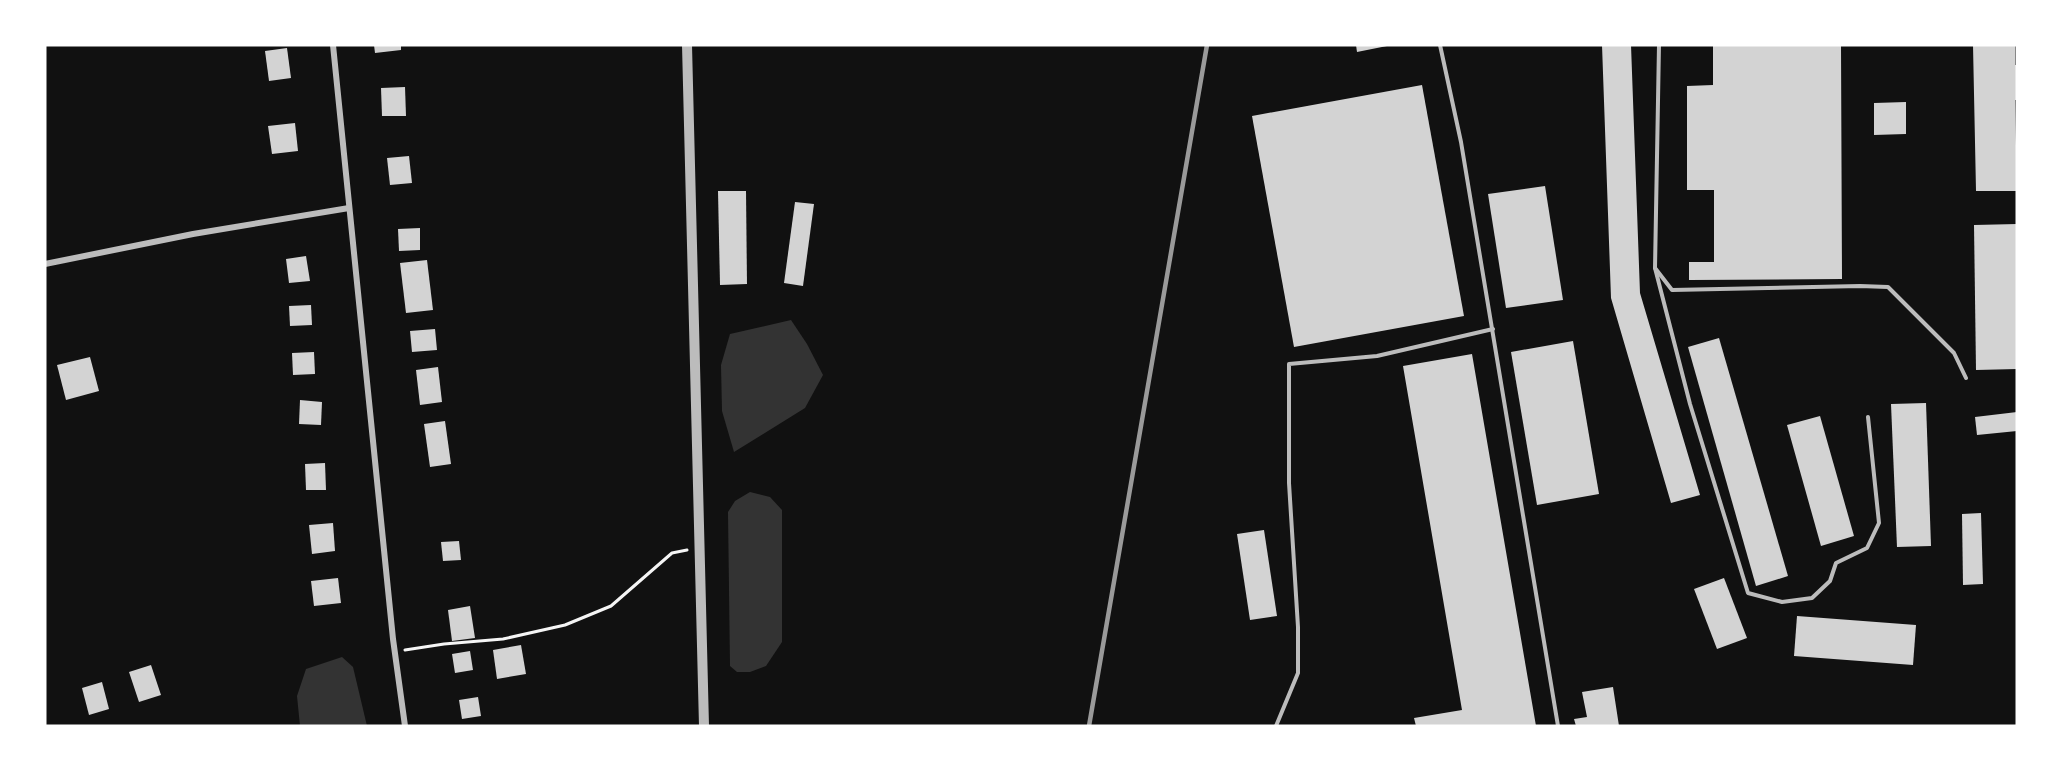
<svg xmlns="http://www.w3.org/2000/svg" width="2062" height="771" viewBox="0 0 2062 771" font-family="Overpass,sans-serif">
  <rect width="100%" height="100%" fill="#111"/>
  <g fill="#333">
    <path d="M791 320 807 344 823 375 805 408 734 452 722 411 721 365 730 334Z"/>
    <path d="M750 492 770 497 782 510V642L766 666 750 672H737L730 666 728 512 735 501Z"/>
    <path d="M342 657 353 667 367 726H300L297 696 306 669Z"/>
  </g>
  <g fill="#d3d3d3">
    <path d="M374 45H401V50L375 53Z"/>
    <path d="M1356 45H1387V46L1357 52Z"/>
    <path d="M1602 45H1631L1640 293 1700 495 1671 503 1611 298Z"/>
    <path d="M1713 45H1841L1842 279 1689 280V262H1714V190H1687V86L1713 85Z"/>
    <path d="M1973 45H2015V65H2017V100H2015L2017 191H1976Z"/>
    <path d="M287 48 291 78 269 81 265 51Z"/>
    <path d="M1422 85 1464 316 1294 347 1252 116Z"/>
    <path d="M405 87 406 116H382L381 88Z"/>
    <path d="M1906 102V134L1874 135V103Z"/>
    <path d="M295 123 298 151 272 154 268 126Z"/>
    <path d="M409 156 412 183 390 185 387 158Z"/>
    <path d="M1545 186 1563 300 1506 308 1488 194Z"/>
    <path d="M718 191H746L747 284 720 285Z"/>
    <path d="M795 202 814 204 803 286 784 283Z"/>
    <path d="M2017 224V369L1976 370 1974 225Z"/>
    <path d="M420 228V250L399 251 398 229Z"/>
    <path d="M306 256 310 281 289 283 286 259Z"/>
    <path d="M427 260 433 310 406 313 400 263Z"/>
    <path d="M311 305 312 325 290 326 289 306Z"/>
    <path d="M435 329 437 350 412 352 410 331Z"/>
    <path d="M1719 338 1788 576 1756 586 1688 347Z"/>
    <path d="M1573 341 1599 494 1537 505 1511 352Z"/>
    <path d="M314 352 315 374 293 375 292 353Z"/>
    <path d="M1472 354 1536 726H1416L1414 718 1462 710 1403 366Z"/>
    <path d="M90 357 99 391 66 400 57 365Z"/>
    <path d="M438 367 442 402 420 405 416 370Z"/>
    <path d="M300 400 322 402 321 425 299 424Z"/>
    <path d="M1926 403 1931 546 1897 547 1891 404Z"/>
    <path d="M2017 412V431L1977 435 1975 417Z"/>
    <path d="M1820 416 1854 536 1821 546 1787 425Z"/>
    <path d="M445 421 451 464 430 467 424 424Z"/>
    <path d="M325 463 326 490H306L305 464Z"/>
    <path d="M1981 513 1983 584 1963 585 1962 514Z"/>
    <path d="M333 523 335 551 312 554 309 525Z"/>
    <path d="M1264 530 1277 616 1250 620 1237 534Z"/>
    <path d="M459 541 461 560 443 561 441 542Z"/>
    <path d="M338 578 341 603 314 606 311 581Z"/>
    <path d="M1724 578 1747 638 1717 649 1694 589Z"/>
    <path d="M470 606 475 638 452 641 448 610Z"/>
    <path d="M1797 616 1916 625 1913 665 1794 656Z"/>
    <path d="M521 645 526 674 497 679 493 650Z"/>
    <path d="M470 651 473 670 455 673 452 654Z"/>
    <path d="M151 665 161 695 139 702 129 672Z"/>
    <path d="M102 682 109 709 89 715 82 688Z"/>
    <path d="M1613 687 1619 726H1576L1574 719 1587 717 1582 692Z"/>
    <path d="M478 697 481 716 462 719 459 700Z"/>
  </g>
  <g fill="none" stroke-linecap="round" stroke-linejoin="round">
    <path stroke="#f5f5f5" stroke-width="3" d="M405 650 444 644 503 639 565 625 611 606 672 553 687 550"/>
    <g stroke="#bcbcbc" stroke-width="4">
      <path d="M1440 45 1461 142 1558 726"/>
      <path d="M1659 45 1655 268 1672 290 1860 286 1888 287 1954 353 1966 378"/>
      <path d="M1655 268 1690 404 1748 593 1782 602 1812 598 1830 581 1836 563 1867 548 1879 523 1868 417"/>
      <path d="M1276 726 1298 673V627L1289 483V364L1377 356 1493 329"/>
    </g>
    <g stroke="#bcbcbc" stroke-width="6">
      <path d="M333 45 393 639 405 726"/>
      <path d="M45 264 193 234 349 208"/>
    </g>
    <path stroke="#bcbcbc" stroke-width="10" d="M687 45 704 726"/>
    <path stroke="#9a9a9a" stroke-width="4.5" d="M1089 726 1207 45"/>
  </g>
  <rect width="2062" height="771" fill="none" stroke="#ffffff" stroke-width="93"/>
</svg>
